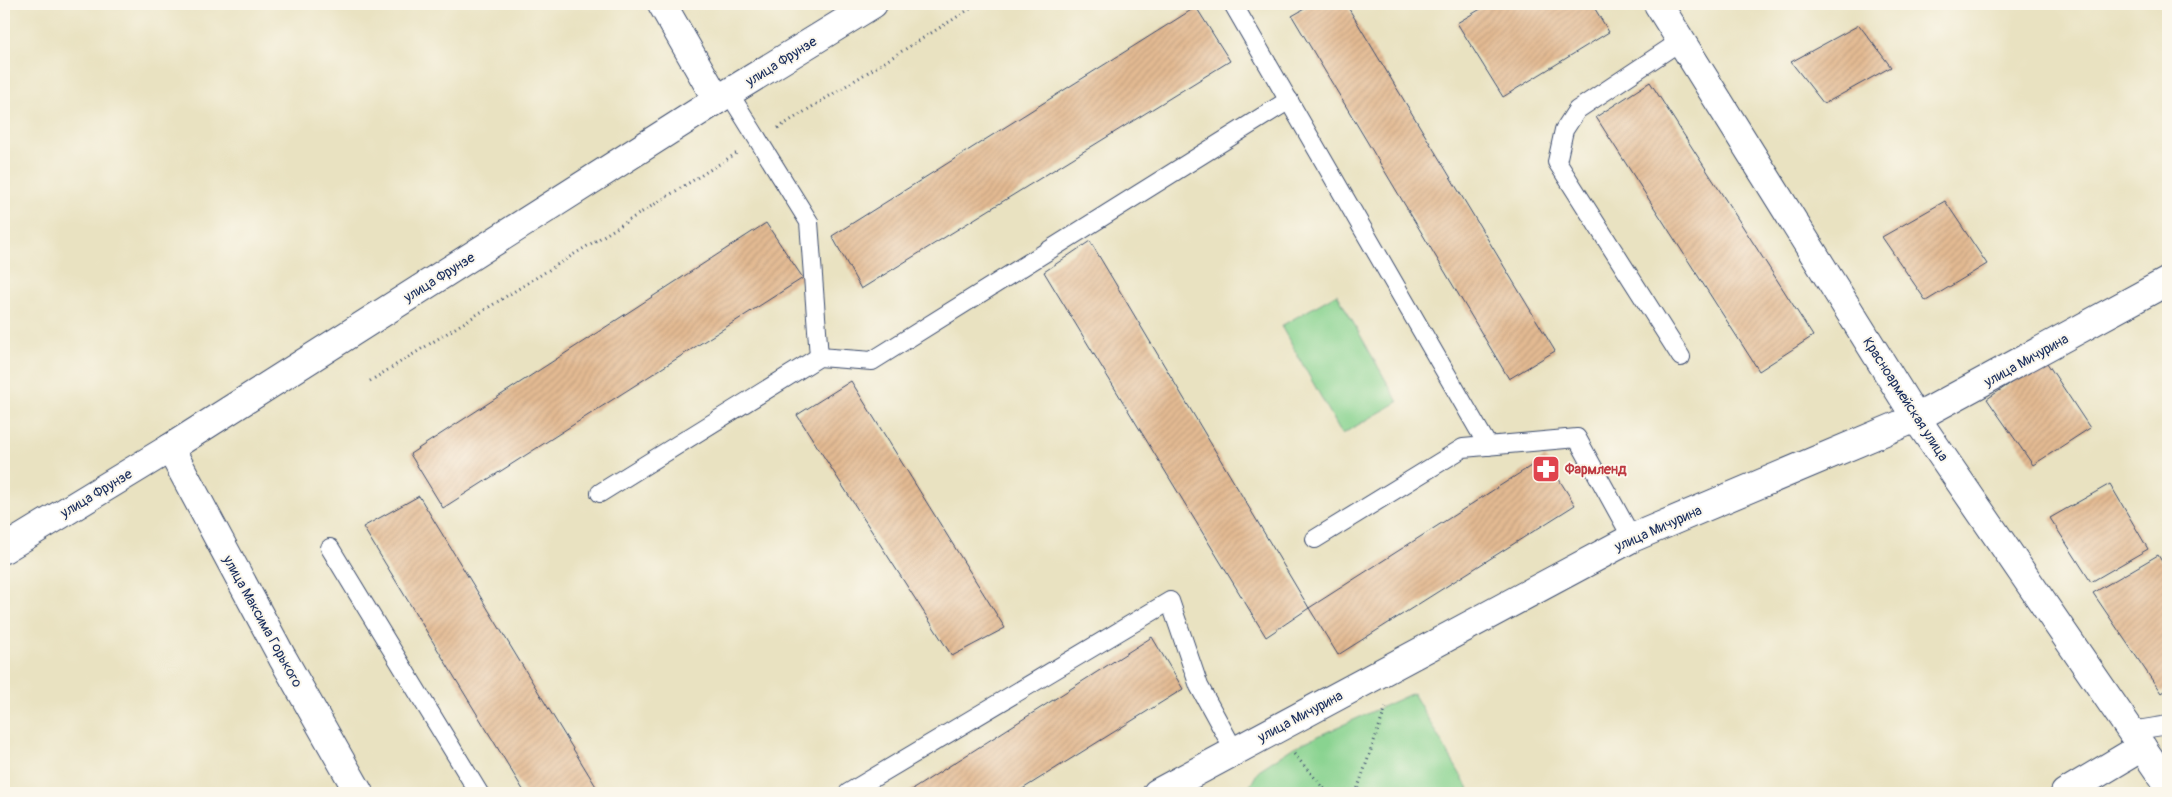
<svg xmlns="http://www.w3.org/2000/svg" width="2172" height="797" viewBox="0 0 2172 797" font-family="Pangolin,sans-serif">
  <defs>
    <pattern id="building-hatch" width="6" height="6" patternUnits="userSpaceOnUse" patternTransform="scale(1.25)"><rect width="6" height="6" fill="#e3ba92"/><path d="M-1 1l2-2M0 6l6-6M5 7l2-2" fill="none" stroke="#c2a080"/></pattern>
  </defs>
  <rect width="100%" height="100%" fill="#fbf7ec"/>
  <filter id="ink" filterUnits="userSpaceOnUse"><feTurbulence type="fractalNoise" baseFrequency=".02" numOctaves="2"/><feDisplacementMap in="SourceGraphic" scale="10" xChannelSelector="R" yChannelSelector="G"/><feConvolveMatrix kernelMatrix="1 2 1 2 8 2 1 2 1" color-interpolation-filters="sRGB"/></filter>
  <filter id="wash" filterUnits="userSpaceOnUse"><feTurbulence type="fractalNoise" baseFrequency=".0096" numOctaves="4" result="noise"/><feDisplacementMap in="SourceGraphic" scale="20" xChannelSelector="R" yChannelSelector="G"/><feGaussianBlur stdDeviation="1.12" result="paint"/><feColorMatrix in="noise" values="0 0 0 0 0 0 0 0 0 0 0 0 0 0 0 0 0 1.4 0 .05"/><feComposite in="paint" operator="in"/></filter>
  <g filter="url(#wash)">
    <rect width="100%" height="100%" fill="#e9e2c1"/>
    <g fill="#89d390" stroke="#528177">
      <path d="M1337 294 1398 402 1342 434 1281 326Z"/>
      <path d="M1413 693 1471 793H1246L1259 770 1294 747Z"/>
    </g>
    <g id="blocks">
      <g fill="url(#building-hatch)">
        <path d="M1313 4H1346L1555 351 1509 379 1292 16Z"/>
        <path d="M1489 4H1592L1609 32 1503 97 1457 23Z"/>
        <path d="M1196 7 1230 61 861 289 832 236Z"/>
        <path d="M1859 25 1891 67 1824 104 1791 62Z"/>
        <path d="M1650 82 1813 336 1759 371 1596 117Z"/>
        <path d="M1945 201 1987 264 1926 301 1882 237Z"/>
        <path d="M766 223 803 278 443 508 410 454Z"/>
        <path d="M1090 241 1309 608 1545 457 1575 505 1338 655 1309 608 1266 637 1044 272Z"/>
        <path d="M2045 360 2090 428 2033 465 1987 399Z"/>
        <path d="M851 381 1005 628 952 656 797 415Z"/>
        <path d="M2110 484 2148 549 2091 582 2050 518Z"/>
        <path d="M419 496 600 793H525L363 527Z"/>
        <path d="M2158 555 2168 571V688L2161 693 2093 593Z"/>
        <path d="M1152 637 1183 689 1016 793H907Z"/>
      </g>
    </g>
  </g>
  <g filter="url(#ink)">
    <use href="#blocks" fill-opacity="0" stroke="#3a4a6d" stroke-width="1"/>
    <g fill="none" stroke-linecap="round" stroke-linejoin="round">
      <defs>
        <g id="service">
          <path d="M1233 4 1488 446"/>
          <path d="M729 93 809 222 819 357"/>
          <path d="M1681 357 1557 162 1564 130 1577 110 1682 40"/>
          <path d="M600 493 819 357 872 361 1289 100"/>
          <path d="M1315 539 1463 448 1577 438 1632 538"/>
          <path d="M330 548 479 793"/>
          <path d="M2131 731 2168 725"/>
          <path d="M848 793 1170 601 1199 686 1235 752"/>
        </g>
        <g id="minor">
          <path d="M662 4 717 100"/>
          <path d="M1658 4 1916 418 2168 785"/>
          <path d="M4 549 170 448"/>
          <path d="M1157 793 1632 538 1916 418 2168 281"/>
          <path d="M2065 793 2142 747"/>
        </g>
        <path id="tertiary" d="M359 793 282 657 170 448 717 100 873 4"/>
      </defs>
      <use href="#service" stroke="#3a4a6d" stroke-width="20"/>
      <use href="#minor" stroke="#3a4a6d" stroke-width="30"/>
      <use href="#tertiary" stroke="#3a4a6d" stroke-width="30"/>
      <g stroke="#3a4a6d" stroke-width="3" stroke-dasharray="1 4" stroke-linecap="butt">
        <path d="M778 128 978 4"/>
        <path d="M370 381 737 153"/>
        <path d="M1294 754 1328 793"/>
        <path d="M1356 793 1387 704"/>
      </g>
      <use href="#service" stroke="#fff" stroke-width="18"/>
      <use href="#minor" stroke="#fff" stroke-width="28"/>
      <use href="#tertiary" stroke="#fff" stroke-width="28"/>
    </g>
  </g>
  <defs>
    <symbol id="pharmacy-square" viewBox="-11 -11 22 22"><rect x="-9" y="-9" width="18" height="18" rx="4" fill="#e0444e" stroke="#fbf7ec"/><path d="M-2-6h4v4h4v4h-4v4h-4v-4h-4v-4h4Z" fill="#fff"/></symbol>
  </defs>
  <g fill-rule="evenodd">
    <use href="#pharmacy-square" x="1530" y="453" width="32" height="32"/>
  </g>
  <g text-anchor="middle" stroke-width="4" stroke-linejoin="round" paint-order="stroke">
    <g font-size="14" fill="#1b2f5e" stroke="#fbf7ec">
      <text transform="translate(781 61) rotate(-32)" y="5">улица Фрунзе</text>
      <text transform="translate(439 277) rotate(-32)" y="5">улица Фрунзе</text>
      <text transform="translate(2026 360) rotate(-29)" y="5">улица Мичурина</text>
      <text transform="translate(1906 399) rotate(57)" y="5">Красноармейская улица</text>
      <text transform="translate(96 493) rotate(-31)" y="5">улица Фрунзе</text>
      <text transform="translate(1658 528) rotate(-24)" y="5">улица Мичурина</text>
      <text transform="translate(263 621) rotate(61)" y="5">улица Максима Горького</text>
      <text transform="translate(1300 716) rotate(-28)" y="5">улица Мичурина</text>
    </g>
    <g font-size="14" font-weight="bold" fill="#be3a42" stroke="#fbf7ec" text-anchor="start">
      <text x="1565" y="474">Фармленд</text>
    </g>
  </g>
  <rect width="2172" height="797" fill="none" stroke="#fbf7ec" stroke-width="20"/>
</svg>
